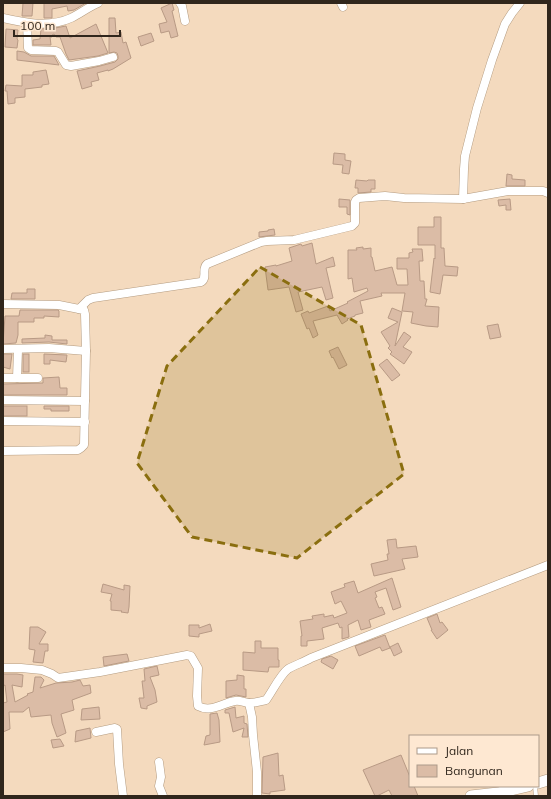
<svg xmlns="http://www.w3.org/2000/svg" width="551" height="799" viewBox="0 0 551 799" font-family="Mulish,sans-serif">
  <rect width="100%" height="100%" fill="#f4dabe"/>
  <g fill="#dbbca6" stroke="#b89a85">
    <path d="M23 3H33L32 16H22Z"/>
    <path d="M44 3H86L74 10 68 11 67 6 52 9V18H44Z"/>
    <path d="M172 3 174 10 172 11 178 36 171 38 169 31 161 33 159 24 167 22 161 8Z"/>
    <path d="M109 18H115L116 33 121 32 123 43 126 42 131 58 113 69 108 71V70L97 73 99 80 91 82 92 86 82 89 77 71 100 66 115 62 118 59V56L117 53 114 52 109 53Z"/>
    <path d="M96 24 108 53 98 56 69 60 66 54 60 37H56L54 34 52 35V37H50L51 45H33V40L40 39 41 29 55 28 66 26 70 38Z"/>
    <path d="M6 29 18 30 17 39 18 40 17 48 5 47Z"/>
    <path d="M151 33 154 41 141 46 138 37Z"/>
    <path d="M17 51 24 52 31 56H54L59 65 17 60Z"/>
    <path d="M46 70 49 84 42 85V87L25 89V97L15 98V103L8 104 7 91H5L6 85 22 86V75H33V72Z"/>
    <path d="M334 153 345 154V160L351 161 349 174 342 173 343 165 333 164Z"/>
    <path d="M507 174 512 175V179L525 180V186H506Z"/>
    <path d="M356 180 367 181 368 180H375V189H371V192L358 193V188H355Z"/>
    <path d="M339 199 350 200V215L347 214V207H339Z"/>
    <path d="M510 199 511 210H506V205L499 206 498 200Z"/>
    <path d="M434 217H441V248H444L445 266 458 267 457 276 443 275 440 294 430 292 434 258 435 259V245H418V227H434Z"/>
    <path d="M274 229 275 235 259 237V232L268 231V230Z"/>
    <path d="M312 243 316 264 333 257 335 266 326 268 333 298 326 300 322 287 298 292 303 310 296 312 289 287 268 290 265 267 276 265V266L292 261 289 248 301 244 302 246Z"/>
    <path d="M363 247V249L371 248V257H372L375 271 392 267 397 285H408L407 269H397V258H409V253L413 252 412 249H422L423 261H419L420 281H424L425 299H427L425 306 439 307 438 327 426 326 411 323 413 312 402 311 405 293H381L382 296 360 301 363 313 355 315V316L347 319 348 320 342 324 337 315 313 321 318 335 313 338 309 328 307 329 301 314 308 311 309 313 328 306 330 311 348 303 347 302 368 291 367 288 354 292 352 278 348 279V250H357L356 248Z"/>
    <path d="M27 289H35V299H11L12 293H27Z"/>
    <path d="M392 308 402 312 395 346 404 332 411 337 403 347 412 352 404 364 390 354 392 352 388 348 390 346 381 332 398 322 388 318Z"/>
    <path d="M20 310H58L59 311V317L44 316V318H34V322H18V335L16 343 3 344 5 316H19Z"/>
    <path d="M498 324 501 337 490 339 487 326Z"/>
    <path d="M45 335 52 336V340H67V344L49 342 22 343V339L45 338Z"/>
    <path d="M338 347 347 365 339 369 333 357 332 358 329 351Z"/>
    <path d="M3 354H12L10 369 3 367Z"/>
    <rect x="23" y="354" width="6" height="18"/>
    <path d="M44 354 67 355 66 362 50 360V364H44Z"/>
    <path d="M387 359 400 375 392 381 379 365Z"/>
    <path d="M59 377 60 388H67V395H3V384L43 383V378Z"/>
    <rect x="3" y="406" width="24" height="10"/>
    <path d="M44 406H69V411H51V409H44Z"/>
    <path d="M396 539 397 548 416 546 418 557 402 559 405 569 374 576 371 564 388 560 387 554H389L387 540Z"/>
    <path d="M392 578 401 607 393 610 386 588 375 592 377 597 375 598 379 608 382 607 385 614 369 620 371 627 361 630 358 620 348 625 349 637 342 639V627L340 628 338 623 322 628 324 639 307 641V646H301V636H302L300 621 313 619 312 616 324 614V617L333 615 334 618 347 613 341 601 335 604 331 592 345 587 344 584 354 581 358 593Z"/>
    <path d="M103 584 124 590V585L130 586 129 607 128 613 121 612 122 611 111 610V601H110L112 594 101 592Z"/>
    <path d="M437 614 440 623 442 622 448 630 437 639 431 630H432L427 618Z"/>
    <path d="M210 624 212 631 199 634V637L189 636V625H199V628Z"/>
    <path d="M30 627H38L46 632 39 644H48V651H45L43 663 33 662 35 650 29 649Z"/>
    <path d="M385 635 390 648 382 651 380 647 359 656 355 646Z"/>
    <path d="M255 641H261V648H278V660H279V667H269L268 672 243 670V652L255 653Z"/>
    <path d="M398 643 402 652 394 656 390 647Z"/>
    <path d="M127 654 129 661 104 666 103 657Z"/>
    <path d="M331 656 338 660 333 669 321 662 322 659Z"/>
    <path d="M157 666 159 675 150 677 155 690 157 702 147 706V709L141 708 139 698H144L142 681H145L144 669Z"/>
    <path d="M3 674H17L23 675 22 687 12 685 15 702 28 695 27 694 33 692 35 677H41L44 680 40 688 56 683 72 682 80 680 83 686 90 685 91 693 72 700 74 710 61 714 66 733 57 737 52 723 51 715 31 717 29 707 23 712H9L10 729 3 732V703L7 702 5 685 3 686Z"/>
    <path d="M237 675 244 676V689H246V697L236 695 226 698V681L237 680Z"/>
    <path d="M99 707 100 719 81 720 82 709Z"/>
    <path d="M235 707 236 718 244 716V723L247 724 248 737H242L244 728 233 732 229 713H225V710Z"/>
    <path d="M217 713 219 720 220 742 204 745 206 736 210 735V714Z"/>
    <path d="M90 728 91 738 75 742 76 731Z"/>
    <path d="M60 739 64 746 53 748 51 740Z"/>
    <path d="M278 753 279 776 283 775 285 790 270 792V794L262 793 263 757Z"/>
    <path d="M401 755 410 777V786H414L418 796H392L389 790 377 796H375L363 770Z"/>
  </g>
  <g fill="none" stroke-linecap="round" stroke-linejoin="round">
    <defs>
      <path id="lane" d="M535 786 536 796"/>
      <g id="street">
        <path d="M180 3 182 6 185 21"/>
        <path d="M341 3 343 7"/>
        <path d="M3 18C25 23 49 28 71 18 80 14 88 7 98 3"/>
        <path d="M27 23 28 48 31 50 56 51 58 52 66 65 71 66 99 61 113 57"/>
        <path d="M463 199 464 169 465 156 477 108 492 60 505 24 512 13 520 3"/>
        <path d="M3 304 59 305 84 310 85 314 86 351 84 445 81 448 78 450 3 451"/>
        <path d="M79 309 88 300 93 298 201 282C208 278 201 269 207 264L261 242 267 241 294 240 352 226 355 223V202L356 200 359 198 385 196 404 198 463 199 508 191H543L548 193"/>
        <path d="M3 349 49 348 86 351"/>
        <path d="M3 378H38"/>
        <path d="M17 378 18 350"/>
        <path d="M3 400 85 401"/>
        <path d="M3 421 85 422"/>
        <path d="M3 668H21L42 670 52 674 58 678 100 672 187 655 191 656 198 668 197 696 198 706C211 713 222 703 235 701 240 700 245 703 250 703 255 703 261 701 266 700 272 692 280 675 288 669 295 665 304 662 311 658L548 565"/>
        <path d="M249 703 252 717 253 735 257 772V796"/>
        <path d="M96 732 115 728 117 729 119 764 123 796"/>
        <path d="M159 762 161 777 159 786 163 796"/>
      </g>
      <g id="secondary">
        <path d="M538 783 548 780"/>
        <path d="M471 796 498 793 528 786"/>
      </g>
    </defs>
    <use href="#lane" stroke="#b49c81" stroke-width="5"/>
    <use href="#street" stroke="#b49c81" stroke-width="9"/>
    <use href="#secondary" stroke="#b49c81" stroke-width="12"/>
    <use href="#lane" stroke="#fff" stroke-width="4"/>
    <use href="#street" stroke="#fff" stroke-width="8"/>
    <use href="#secondary" stroke="#fff" stroke-width="11"/>
  </g>
  <path fill="#8a6e0f" fill-opacity="0.2" stroke="#8a6e0f" stroke-width="3" stroke-dasharray="8 5" stroke-linejoin="round" d="M260 267 361 325 404 474 297 558 192 537 137 463 167 366Z"/>
  <rect width="551" height="799" fill="none" stroke="#30261c" stroke-width="8"/>
  <rect x="409" y="735" width="130" height="52" fill="#fee8d2" stroke="#ac9a89"/>
  <rect x="417" y="748" width="20" height="6" fill="#ffffff" stroke="#ac9a89"/>
  <text x="445" y="755" font-size="12" fill="#30261c">Jalan</text>
  <rect x="417" y="765" width="20" height="12" fill="#dbbca6" stroke="#ac9a89"/>
  <text x="445" y="775" font-size="12" fill="#30261c">Bangunan</text>
  <path d="M14 30v6h106v-6" fill="none" stroke="#30261c" stroke-width="2"/>
  <text x="20" y="30" font-size="12" fill="#30261c" stroke="#fee8d2" stroke-width="3" paint-order="stroke">100 m</text>
</svg>
